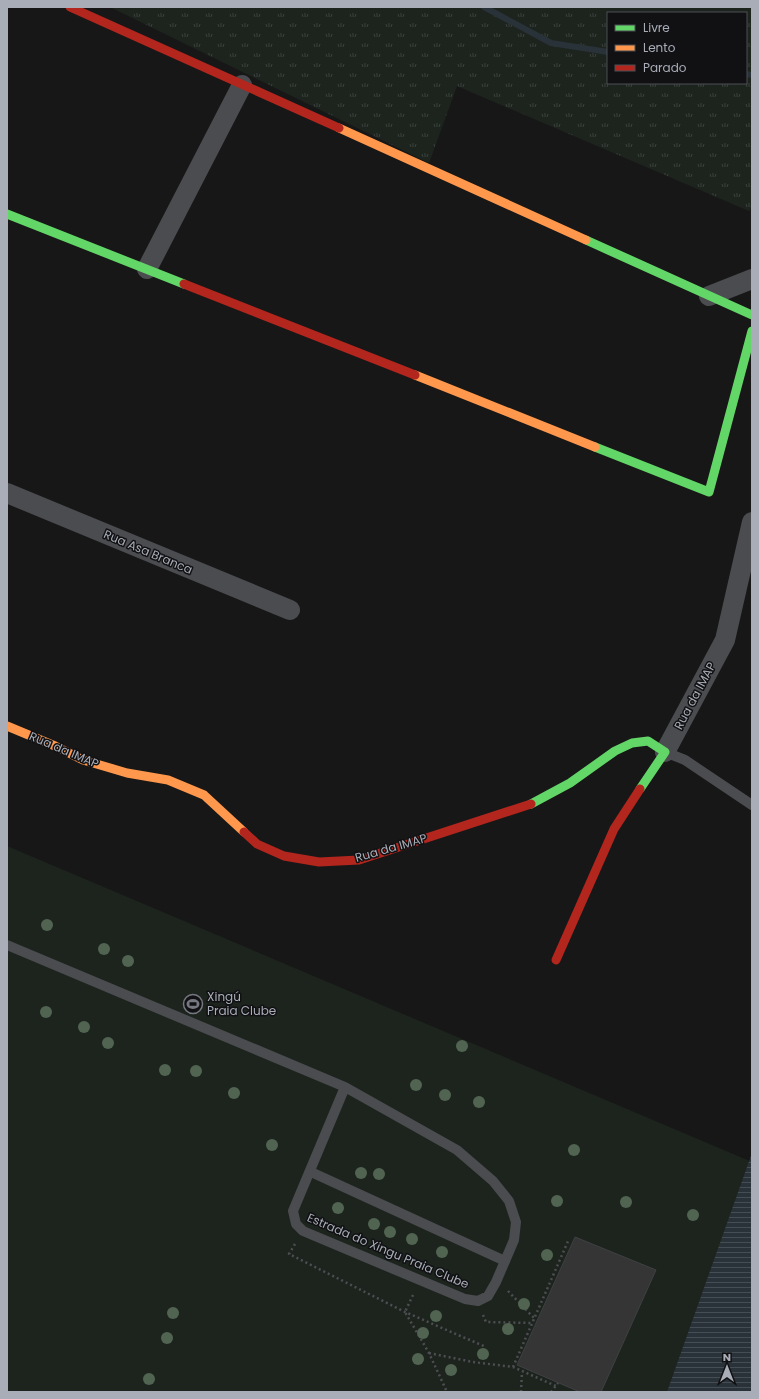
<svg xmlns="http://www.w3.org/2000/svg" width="759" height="1399" viewBox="0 0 759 1399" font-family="Poppins,sans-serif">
  <defs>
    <pattern id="grass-tufts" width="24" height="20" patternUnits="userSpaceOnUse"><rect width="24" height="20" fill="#1d241e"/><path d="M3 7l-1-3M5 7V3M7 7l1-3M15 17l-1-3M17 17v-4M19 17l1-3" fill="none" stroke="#3b413d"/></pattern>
    <pattern id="water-rules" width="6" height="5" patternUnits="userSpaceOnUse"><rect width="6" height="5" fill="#2a3239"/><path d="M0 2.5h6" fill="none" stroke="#464d54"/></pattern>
  </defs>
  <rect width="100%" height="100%" fill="#171717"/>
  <path fill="url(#grass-tufts)" fill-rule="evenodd" d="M110 7H752V207L749 211 457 86 429 163ZM608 13H746V83H608Z"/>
  <path fill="#1d241e" d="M7 846 752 1162V1392H7Z"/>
  <path fill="url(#water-rules)" d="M752 1153V1392H667Z"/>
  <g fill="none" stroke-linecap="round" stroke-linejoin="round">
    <g stroke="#2a3239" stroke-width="6">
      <path d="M484 7 551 43 608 52"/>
      <path d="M746 74 752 75"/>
    </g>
  </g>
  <path fill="#353536" stroke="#3f4043" d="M575 1237 656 1270 601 1392H580L517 1365Z"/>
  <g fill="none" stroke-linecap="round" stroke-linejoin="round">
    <g stroke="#4d4e52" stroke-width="2.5" stroke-dasharray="2 3" stroke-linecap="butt">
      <path d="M295 1244 289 1254 405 1312 486 1347"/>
      <path d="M508 1291 534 1318"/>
      <path d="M413 1295 405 1312 429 1353 447 1392"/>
      <path d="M483 1315 486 1322 532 1323"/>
      <path d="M429 1353 473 1362 513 1367 556 1386"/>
      <path d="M513 1367 569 1239"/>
      <path d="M521 1392 522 1372"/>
      <path d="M551 1392 558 1383"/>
    </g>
    <g stroke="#4b4c50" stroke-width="10">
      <path d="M665 752 685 760 752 805"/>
      <path d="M7 945 345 1087 457 1150 493 1181 509 1201 516 1222 514 1240 496 1282 488 1296 478 1301 465 1299 303 1231 296 1224 293 1211 345 1087"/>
      <path d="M311 1172 505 1261"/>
    </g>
    <g stroke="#4b4c50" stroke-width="20">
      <path d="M147 269 242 85"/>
      <path d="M709 296 752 279"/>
      <path d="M7 493 290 610"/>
      <path d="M665 752 725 640 752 522"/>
    </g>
    <g stroke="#63d668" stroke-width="9">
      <path d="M7 214 184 284"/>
      <path d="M586 240 752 315"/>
      <path d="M595 447 709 492 752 331"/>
      <path d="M531 804 570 783 615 751 632 743 648 741 665 752 640 789"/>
    </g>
    <g stroke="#ff974d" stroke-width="9">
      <path d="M339 128 586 240"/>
      <path d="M415 375 595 447"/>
      <path d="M7 726 55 746 83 760 127 773 168 780 204 795 244 832"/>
    </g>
    <g stroke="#b3261e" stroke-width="9">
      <path d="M70 7 339 128"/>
      <path d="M184 284 415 375"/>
      <path d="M244 832 257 844 284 856 319 862 359 860 531 804"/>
      <path d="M556 960 614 829 640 789"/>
    </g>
  </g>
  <g fill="#506451">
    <circle cx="47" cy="925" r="6"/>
    <circle cx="104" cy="949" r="6"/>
    <circle cx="128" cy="961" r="6"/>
    <circle cx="46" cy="1012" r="6"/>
    <circle cx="84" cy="1027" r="6"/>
    <circle cx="108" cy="1043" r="6"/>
    <circle cx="462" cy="1046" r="6"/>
    <circle cx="165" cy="1070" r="6"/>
    <circle cx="196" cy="1071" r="6"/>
    <circle cx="416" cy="1085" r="6"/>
    <circle cx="234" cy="1093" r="6"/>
    <circle cx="445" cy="1095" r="6"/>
    <circle cx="479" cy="1102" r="6"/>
    <circle cx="272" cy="1145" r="6"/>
    <circle cx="574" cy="1150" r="6"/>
    <circle cx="361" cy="1173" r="6"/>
    <circle cx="379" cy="1174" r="6"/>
    <circle cx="557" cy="1201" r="6"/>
    <circle cx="626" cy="1202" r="6"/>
    <circle cx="338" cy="1208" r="6"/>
    <circle cx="693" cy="1215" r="6"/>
    <circle cx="374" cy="1224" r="6"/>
    <circle cx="390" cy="1232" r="6"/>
    <circle cx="412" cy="1239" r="6"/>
    <circle cx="442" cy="1252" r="6"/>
    <circle cx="547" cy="1255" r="6"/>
    <circle cx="524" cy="1304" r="6"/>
    <circle cx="173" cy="1313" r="6"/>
    <circle cx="436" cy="1316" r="6"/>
    <circle cx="508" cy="1329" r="6"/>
    <circle cx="423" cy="1333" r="6"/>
    <circle cx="167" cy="1338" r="6"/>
    <circle cx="483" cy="1354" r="6"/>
    <circle cx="418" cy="1359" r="6"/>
    <circle cx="451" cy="1370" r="6"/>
    <circle cx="149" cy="1379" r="6"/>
  </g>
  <defs>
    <symbol id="stadium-ring" viewBox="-11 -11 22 22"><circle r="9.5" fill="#111113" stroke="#757880" stroke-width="1.5"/><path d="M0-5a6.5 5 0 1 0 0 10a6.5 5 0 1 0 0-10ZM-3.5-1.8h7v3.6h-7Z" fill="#757880"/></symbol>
  </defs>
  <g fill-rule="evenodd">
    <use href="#stadium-ring" x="182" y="993" width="22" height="22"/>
  </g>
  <g text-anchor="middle" stroke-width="3" stroke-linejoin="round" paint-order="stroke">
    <g font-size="12" fill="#a8adb8" stroke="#111113">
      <text transform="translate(148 552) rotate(23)" y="4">Rua Asa Branca</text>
      <text transform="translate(695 696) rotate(-62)" y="4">Rua da IMAP</text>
      <text transform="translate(64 750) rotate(23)" y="4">Rua da IMAP</text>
      <text transform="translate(391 848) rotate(-16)" y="4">Rua da IMAP</text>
      <text transform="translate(388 1251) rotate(23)" y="4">Estrada do Xingu Praia Clube</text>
    </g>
    <g font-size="12" fill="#a8adb8" stroke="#111113" text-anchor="start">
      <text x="207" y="1001">Xingú<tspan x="207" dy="14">Praia Clube</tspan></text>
    </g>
  </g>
  <rect width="759" height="1399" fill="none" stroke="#a8adb8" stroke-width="16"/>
  <rect x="607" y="12" width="140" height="72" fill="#111113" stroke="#4d4f55"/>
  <rect x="615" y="25" width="20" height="6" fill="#63d668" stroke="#4d4f55"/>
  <text x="643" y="32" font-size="12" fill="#a8adb8">Livre</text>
  <rect x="615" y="45" width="20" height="6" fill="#ff974d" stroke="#4d4f55"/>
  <text x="643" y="52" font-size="12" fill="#a8adb8">Lento</text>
  <rect x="615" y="65" width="20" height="6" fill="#b3261e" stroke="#4d4f55"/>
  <text x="643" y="72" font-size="12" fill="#a8adb8">Parado</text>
  <g transform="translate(727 1367)" stroke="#111113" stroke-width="3" paint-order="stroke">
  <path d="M0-3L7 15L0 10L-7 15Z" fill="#a8adb8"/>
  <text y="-6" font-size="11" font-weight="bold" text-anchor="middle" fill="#a8adb8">N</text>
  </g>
</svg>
